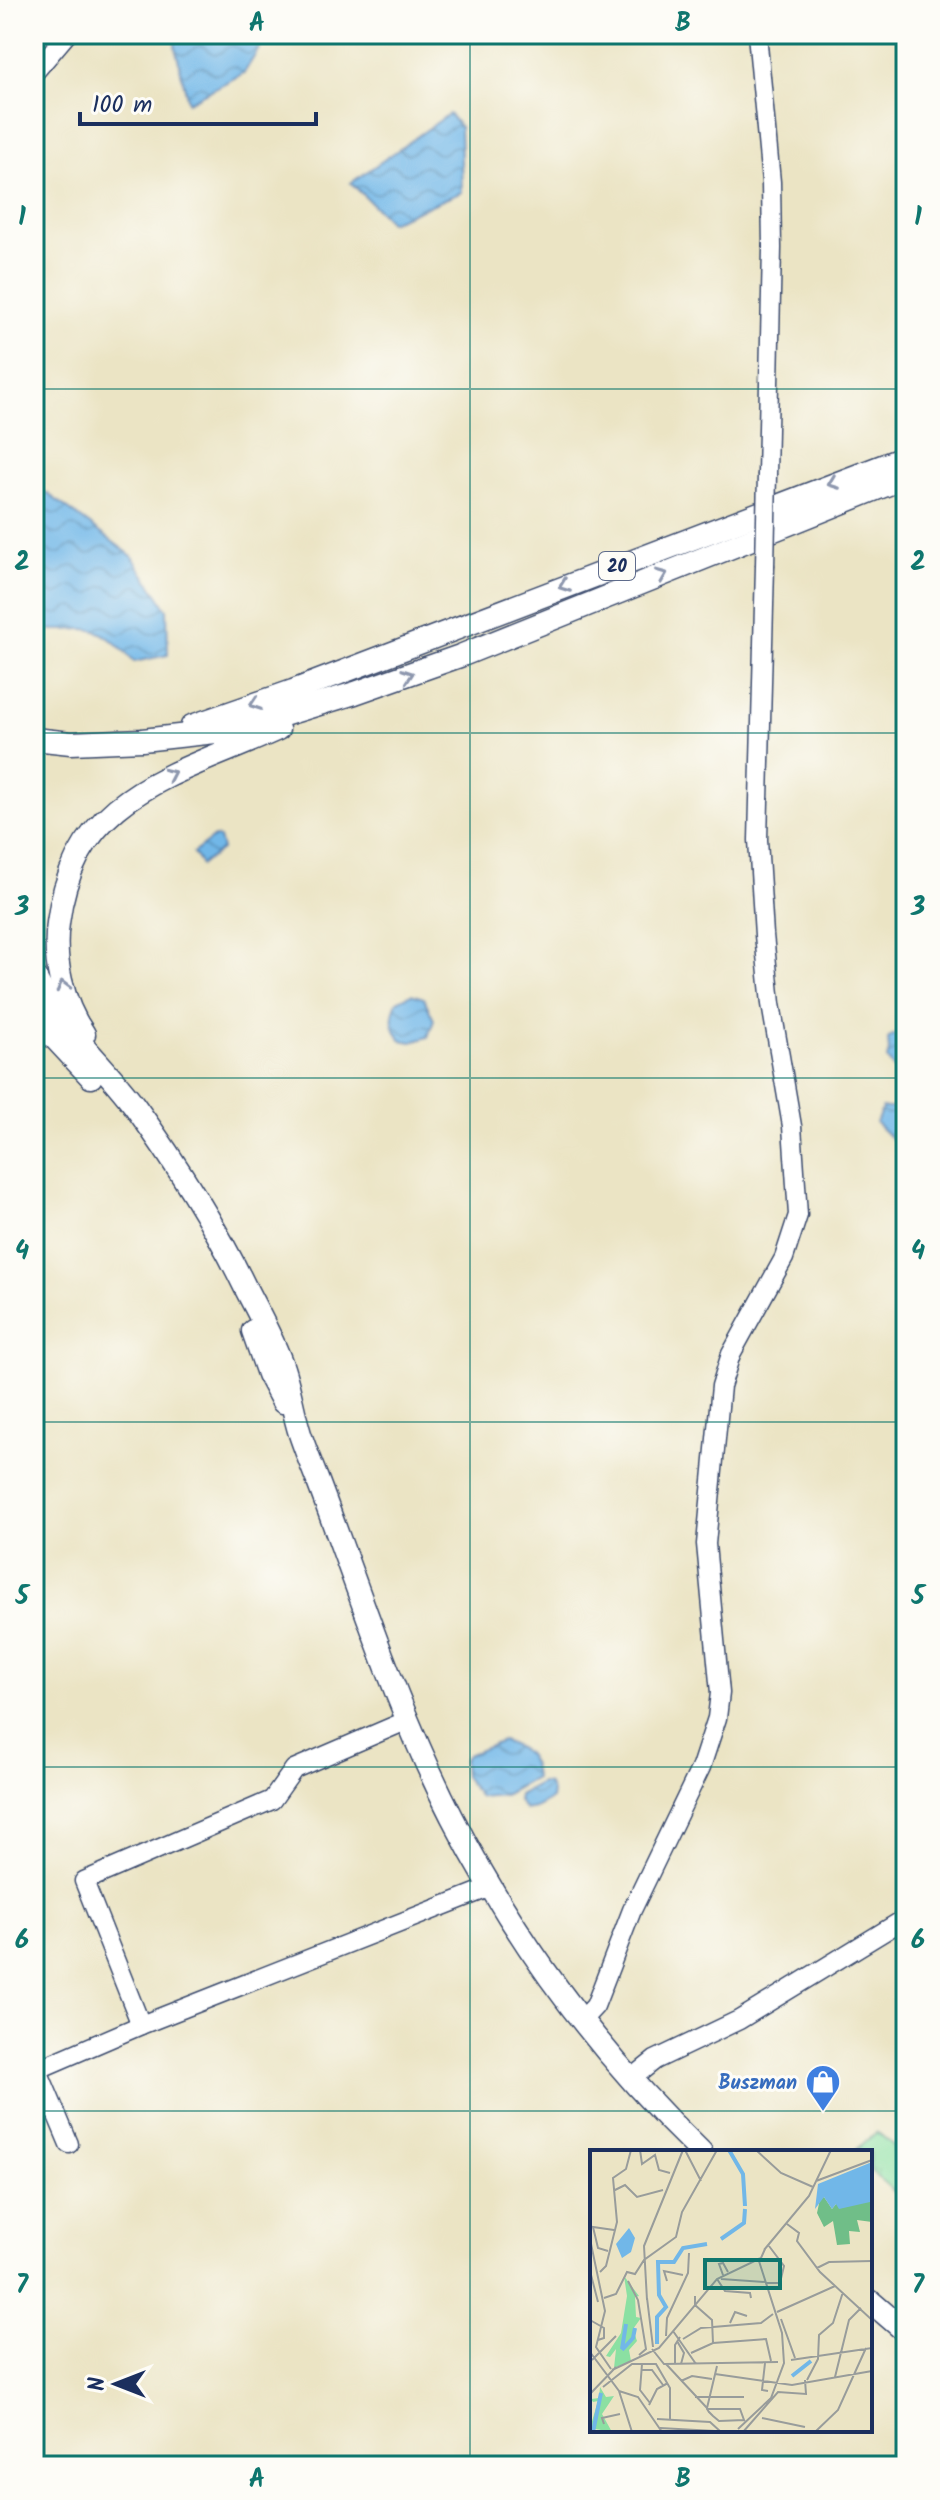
<svg xmlns="http://www.w3.org/2000/svg" width="940" height="2500" viewBox="0 0 940 2500" font-family="Kalam,sans-serif">
  <defs>
    <pattern id="grass-tufts" width="24" height="20" patternUnits="userSpaceOnUse" patternTransform="scale(2)"><rect width="24" height="20" fill="#8be0a2"/><path d="M3 7l-1-3M5 7V3M7 7l1-3M15 17l-1-3M17 17v-4M19 17l1-3" fill="none" stroke="#77c08e"/></pattern>
    <pattern id="water-waves" width="16" height="10" patternUnits="userSpaceOnUse" patternTransform="scale(2)"><rect width="16" height="10" fill="#71b7e8"/><path d="M0 5q4-4 8 0t8 0" fill="none" stroke="#5c95bf"/></pattern>
  </defs>
  <rect width="100%" height="100%" fill="#fdfcf7"/>
  <filter id="ink" filterUnits="userSpaceOnUse"><feTurbulence type="fractalNoise" baseFrequency=".0125" numOctaves="2"/><feDisplacementMap in="SourceGraphic" scale="16" xChannelSelector="R" yChannelSelector="G"/><feConvolveMatrix kernelMatrix="1 2 1 2 8 2 1 2 1" color-interpolation-filters="sRGB"/></filter>
  <filter id="wash" filterUnits="userSpaceOnUse"><feTurbulence type="fractalNoise" baseFrequency=".006" numOctaves="4" result="noise"/><feDisplacementMap in="SourceGraphic" scale="32" xChannelSelector="R" yChannelSelector="G"/><feGaussianBlur stdDeviation="1.8" result="paint"/><feColorMatrix in="noise" values="0 0 0 0 0 0 0 0 0 0 0 0 0 0 0 0 0 1.4 0 .05"/><feComposite in="paint" operator="in"/></filter>
  <g filter="url(#wash)">
    <rect width="100%" height="100%" fill="#ebe4c4"/>
    <path fill="url(#grass-tufts)" stroke="#538880" stroke-width="2" d="M877 2132 906 2156V2202L870 2170V2152H853Z"/>
    <g fill="url(#water-waves)" stroke="#4673a3" stroke-width="2">
      <path d="M177 34H268L244 73 188 102 175 45Z"/>
      <path d="M449 114 460 127 462 192 390 222 351 183Z"/>
      <path d="M34 490 48 494 132 556 167 609 168 655 134 662C91 613 89 635 34 629Z"/>
      <path d="M214 837 219 838 222 849 201 865 193 853Z"/>
      <path d="M411 994 424 998 434 1020 428 1037 412 1042 401 1040C390 1025 391 1017 397 1001Z"/>
      <path d="M894 1034 906 1043V1071L893 1068 887 1059 889 1051 888 1039Z"/>
      <path d="M906 1082V1153L876 1123 882 1108H897L900 1099 897 1091Z"/>
      <path d="M502 1741C524 1749 533 1754 535 1778L504 1795 479 1797 464 1776 463 1760 467 1755Z"/>
      <path d="M541 1783 548 1784 552 1792 551 1799 535 1808 525 1810 518 1801 519 1795Z"/>
    </g>
  </g>
  <g filter="url(#ink)">
    <g fill="none" stroke-linecap="round" stroke-linejoin="round">
      <defs>
        <g id="minor">
          <path d="M757 34 771 182 772 248 767 474"/>
          <path d="M34 73 67 34"/>
          <path d="M408 1720 294 1769 272 1800 84 1881 141 2025 491 1887"/>
          <path d="M581 2021 595 2006 632 1910 701 1767 717 1718 720 1693 706 1544 721 1386 731 1354 784 1258 798 1215 792 1126 771 1004 764 935 758 840 765 566"/>
          <path d="M37 2068 69 2144"/>
          <path d="M34 2071 141 2025"/>
          <path d="M630 2080 655 2060 739 2020 906 1918"/>
        </g>
        <g id="major">
          <path d="M192 726 293 691 906 457"/>
          <path d="M34 739 71 743 142 740 234 730 355 693 460 656 906 477"/>
          <path d="M34 975C58 1026 101 1061 134 1105 176 1163 214 1223 245 1287 258 1313 274 1340 283 1368 290 1389 293 1412 300 1434 305 1449 311 1464 317 1479 360 1592 397 1710 452 1817 516 1942 600 2055 701 2152"/>
          <path d="M34 1016 91 1077"/>
          <path d="M84 1034C62 1003 53 959 58 923 74 792 178 775 278 729"/>
          <path d="M253 1331 268 1374 283 1402"/>
          <path d="M870 2301 906 2332"/>
        </g>
      </defs>
      <use href="#minor" stroke="#3a4a6d" stroke-width="21"/>
      <use href="#major" stroke="#3a4a6d" stroke-width="25"/>
      <use href="#minor" stroke="#fff" stroke-width="18"/>
      <use href="#major" stroke="#fff" stroke-width="22"/>
      <defs>
        <path id="minor-bridge" d="M765 566 767 474"/>
      </defs>
      <use href="#minor-bridge" stroke="#3a4a6d" stroke-width="21" stroke-linecap="butt"/>
      <use href="#minor-bridge" stroke="#fff" stroke-width="18"/>
    </g>
    <defs><path id="oneway-chevron" d="M-2-3.5L2.5 0L-2 3.5" fill="none" stroke-width="1.6" stroke-linecap="round" stroke-linejoin="round" transform="scale(2)"/></defs>
    <g stroke="#8d97ae">
      <use href="#oneway-chevron" transform="translate(833 483) rotate(159)"/>
      <use href="#oneway-chevron" transform="translate(662 575) rotate(-22)"/>
      <use href="#oneway-chevron" transform="translate(564 586) rotate(159)"/>
      <use href="#oneway-chevron" transform="translate(408 675) rotate(-19)"/>
      <use href="#oneway-chevron" transform="translate(255 704) rotate(161)"/>
      <use href="#oneway-chevron" transform="translate(170 774) rotate(-25)"/>
      <use href="#oneway-chevron" transform="translate(63 986) rotate(-105)"/>
    </g>
  </g>
  <path fill="none" stroke="#0f766e" stroke-width="2" stroke-opacity="0.55" d="M470 34V2466M34 389H906M34 733H906M34 1078H906M34 1422H906M34 1767H906M34 2111H906"/>
  <defs>
    <symbol id="shop-pin" viewBox="-11 -11 22 30"><path d="M0 17L-7.5 6A9.5 9.5 0 1 1 7.5 6Z" fill="#3f7fe0" stroke="#fdfcf7"/><path d="M-5-2.5h2.3a2.7 3.5 0 0 1 5.4 0H5L5.5 6h-11ZM-1.5-2.5h3a1.5 2.3 0 0 0-3 0Z" fill="#fff"/></symbol>
  </defs>
  <g fill-rule="evenodd">
    <use href="#shop-pin" x="803" y="2062" width="40" height="54"/>
  </g>
  <g text-anchor="middle" stroke-width="6" stroke-linejoin="round" paint-order="stroke">
    <rect fill="#fdfcf7" stroke="#5f6c8c" stroke-width="2" x="599" y="552" width="36" height="28" rx="6"/>
    <g font-size="18" font-weight="bold" fill="#1b2f5e">
      <text x="617" y="572">20</text>
    </g>
    <g font-size="20" font-weight="bold" fill="#366cbe" stroke="#fdfcf7" text-anchor="end">
      <text x="797" y="2089">Buszman</text>
    </g>
  </g>
  <g transform="translate(590 2150)">
    <rect width="282" height="282" fill="#ebe4c4"/>
    <path d="M34 126 49 146 45 147 46 167 51 168 43 179 47 191 39 200 41 211 24 218 26 199 20 207 16 206 31 183 37 146ZM10 237 16 247 24 246 12 264 22 282 0 278 8 251 3 252 1 249 9 248Z" fill="#8be0a2"/>
    <path d="M282 46V72L267 70 270 82 259 81 260 94 247 95 243 71 234 77 227 63 230 49 234 47 242 59 246 54 260 55Z" fill="#70be88"/>
    <path d="M282 12 280 52 249 59 246 54 242 59 234 47 225 59 228 34ZM39 78 45 88 41 102 32 108 26 94Z" fill="#71b7e8"/>
    <path fill="none" stroke="#71b7e8" stroke-width="4" d="M139 0 153 24 155 56M131 89 154 73 155 59M67 194V167L76 157 69 145 68 112H84L93 98 117 94M32 199 36 174M32 200 43 188 45 178M202 226 221 211M3 282 11 243"/>
    <path fill="none" stroke="#989c9b" stroke-width="2" d="M50 0 52 14 65 5 69 20 80 23M95 0 111 31M166 0 191 23 223 37M226 31 282 10M25 40 35 35 47 47 73 40M197 74 209 83 207 91 230 122 282 170M0 89 15 161 6 197 21 219M174 100 219 46 241 0M18 101 8 98 3 77 24 80M227 118 239 112 282 111M0 121 8 152M10 122 16 116 27 72 23 28 36 19 41 0M133 125 129 114 133 113 138 122M127 129 135 141 160 143 161 148M131 129 190 133 194 116 179 96M38 131 48 150 56 199 49 205M77 131 74 121 93 125M105 146V155L122 170 123 193M14 148 26 144 37 122 45 124 54 110 86 87 92 62 127 0M57 148 63 197M57 150 54 96 93 0M187 162 245 136M191 169 205 208M0 170 14 178V188L8 190M140 173 145 162 157 166M83 181 106 214M76 186 77 168 98 123 99 103M93 189 111 178 171 173 183 164M87 191 94 203 91 214M62 199 74 214 188 212M0 202 29 241 42 282M101 203 123 193 176 189 181 211M2 210 26 186M201 210 282 198M85 213V195L90 187M175 213 172 240 178 241M52 214 50 240 60 253M76 214 117 258M22 220 69 198 127 129 171 108 175 99M51 220H62L73 235M125 224 202 235 282 221M245 227 259 170 271 158M217 230 228 209 229 185 243 173 253 142M91 231 102 226 122 229M13 237 42 214H66L80 238V270M29 241 48 247 72 282M0 244 26 217M105 247H154M59 255 67 239 78 233M117 259H150L154 270 129 271 123 266 119 262 117 259V258L127 216M172 268 215 277M67 269 120 272 131 282M14 274 12 268 30 264M70 278 125 281M148 279 181 248 194 213 192 183 168 108M153 282 188 242 216 244 215 230M225 282 248 260 276 198"/>
    <path fill="#0f766e" fill-opacity="0.15" stroke="#0f766e" stroke-width="4" d="M115 110H190V138H115Z"/>
    <rect width="282" height="282" fill="none" stroke="#1b2f5e" stroke-width="4"/>
  </g>
  <rect width="940" height="2500" fill="none" stroke="#fdfcf7" stroke-width="88"/>
  <g transform="translate(116 2384) rotate(270)" stroke="#fdfcf7" stroke-width="6" paint-order="stroke">
  <path d="M0-6L14 30L0 20L-14 30Z" fill="#1b2f5e"/>
  <text y="-12" font-size="22" font-weight="bold" text-anchor="middle" fill="#1b2f5e">N</text>
  </g>
  <path d="M80 112v12h236v-12" fill="none" stroke="#1b2f5e" stroke-width="4"/>
  <text x="92" y="112" font-size="24" fill="#1b2f5e" stroke="#fdfcf7" stroke-width="6" paint-order="stroke">100 m</text>
  <rect x="44" y="44" width="852" height="2412" fill="none" stroke="#0f766e" stroke-width="3"/>
  <g font-size="26" text-anchor="middle" font-weight="bold" fill="#0f766e">
    <text x="257" y="31">A</text>
    <text x="683" y="31">B</text>
    <text x="22" y="225">1</text>
    <text x="918" y="225">1</text>
    <text x="22" y="570">2</text>
    <text x="918" y="570">2</text>
    <text x="22" y="915">3</text>
    <text x="918" y="915">3</text>
    <text x="22" y="1259">4</text>
    <text x="918" y="1259">4</text>
    <text x="22" y="1604">5</text>
    <text x="918" y="1604">5</text>
    <text x="22" y="1948">6</text>
    <text x="918" y="1948">6</text>
    <text x="22" y="2293">7</text>
    <text x="918" y="2293">7</text>
    <text x="257" y="2487">A</text>
    <text x="683" y="2487">B</text>
  </g>
</svg>
